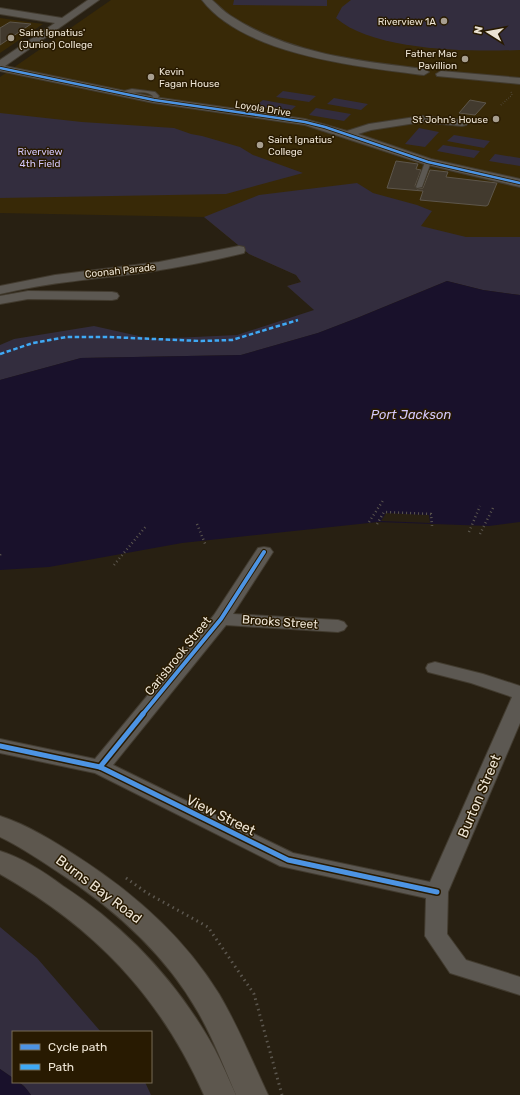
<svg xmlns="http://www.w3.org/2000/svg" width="520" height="1095" viewBox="0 0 520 1095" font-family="Rubik,sans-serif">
  <rect width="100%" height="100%" fill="#282012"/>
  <g fill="#382907">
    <path d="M111 0H520V295L483 290 447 281 357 318 315 310 287 286 301 282 296 275 249 254 204 217 0 213V77Z"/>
    <path d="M0 18 43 24 0 53Z"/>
  </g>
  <g fill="#332d3e">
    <path d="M234 0H327V6L233 5Z"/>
    <path d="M351 0H520V50C471 52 373 51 336 18L342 7Z"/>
    <path d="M283 91 316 96 309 102 276 97Z"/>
    <path d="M334 98 368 104 361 110 327 104Z"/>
    <path d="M263 100 296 106 289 112 255 106Z"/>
    <path d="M316 108 351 114 344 121 309 115Z"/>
    <path d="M0 113 82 122 174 128 191 134 202 136 240 147 253 155 303 173 226 194 0 198Z"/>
    <path d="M419 128 439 132 425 147 405 144Z"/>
    <path d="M454 135 490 141 484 148 447 141Z"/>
    <path d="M443 145 480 151 474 158 437 151Z"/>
    <path d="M495 154 520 158V166L489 161Z"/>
    <path d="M357 183 373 193 417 205 432 211 421 226 466 237H520V295L483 290 447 281 357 318 318 333 241 355 81 358 0 380V345L14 339 94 326 152 339 237 335 314 310 287 286 301 282 296 275 249 254 204 217 259 195Z"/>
    <path d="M0 927 37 958 101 1032H13V1078L0 1069Z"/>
    <path d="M19 1082H145L151 1095H31L24 1086Z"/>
  </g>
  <g fill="#19112b">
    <path d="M447 281 483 290 520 295V522L489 526 378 522 182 543 49 567 0 570V380L81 358 241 355 318 333 357 318Z"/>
    <path d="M0 1069 13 1078V1082C22 1082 26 1088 31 1095H0Z"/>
  </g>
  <path fill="#282012" d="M386 513 429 515 430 523 381 521Z"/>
  <g fill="#423a2e" stroke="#5d564b">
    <path d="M10 22 31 24 0 45V28Z"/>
    <path d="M470 100 486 103 475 115 459 113Z"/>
    <path d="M396 161 418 164 416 169 421 170 415 186 417 189 423 188 430 170 448 172 446 177 497 183 488 205 486 206 420 200 423 191 387 188Z"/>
  </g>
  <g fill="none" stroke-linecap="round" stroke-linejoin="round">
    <defs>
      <g id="service">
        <path d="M132 89 155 92 159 96 156 101 154 102 151 100 153 96C142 87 125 98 116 93Z"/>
        <path d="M428 160 431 162 422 187 417 188 416 187 425 162Z"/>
      </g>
      <g id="minor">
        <path d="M88 0H99L5 66 154 97 305 119 347 131 369 124 422 116 462 120 468 123 466 125 462 126 422 122 371 130 358 134 431 159 520 179V187L424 164 305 125 154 103 0 71V60L55 23 0 14V8L62 18Z"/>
        <path d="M202 0H212C218 5 224 12 231 16 287 53 358 61 424 69L429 72 424 75C360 67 244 55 202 0Z"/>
        <path d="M441 71 520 78V84L437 76 436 74Z"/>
        <path d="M239 246 244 247 245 250 244 253C212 261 180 267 148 272 98 279 49 282 0 294V286L55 275 159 262Z"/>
        <path d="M28 291 112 292 117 293 119 296 117 299 112 300 28 299 0 304V296Z"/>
        <path d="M264 547 270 548 273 552 233 614 338 620 344 622 347 626 344 630 338 632 226 625 113 765 293 853 430 882 512 697 471 683 428 672 426 668 428 664 435 662 483 674 520 686V723L448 892 447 934 466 960 520 977V995L450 973 425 936 426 898 280 866 95 773 0 753V739L95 759 214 615 258 548Z"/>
      </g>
      <g id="primary">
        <path d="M0 816C28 825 53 841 78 857 134 893 184 937 219 994 238 1026 252 1061 268 1095H236C224 1067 213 1038 198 1012 164 952 112 907 55 870 37 858 19 846 0 837Z"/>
        <path d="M0 851C23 858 44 872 63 886 126 927 178 983 214 1048 222 1063 229 1080 236 1095H204C160 996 94 927 0 874Z"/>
      </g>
    </defs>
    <use href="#service" stroke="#423b2f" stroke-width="2"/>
    <use href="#minor" stroke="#423b2f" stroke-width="2"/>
    <use href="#primary" stroke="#423b2f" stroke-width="2"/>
    <path stroke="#5c574f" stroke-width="1.5" stroke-dasharray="0.5 2" stroke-linecap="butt" d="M501 105 512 95 511 91"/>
    <g stroke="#5c574f" stroke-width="2.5" stroke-dasharray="1 3" stroke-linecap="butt">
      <path d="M369 522 384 499"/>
      <path d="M197 524 206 546"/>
      <path d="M377 524 384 512 431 514 432 526"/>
      <path d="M469 532 480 506"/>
      <path d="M480 534 493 508"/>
      <path d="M0 555 2 552"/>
      <path d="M114 565 147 525"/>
    </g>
    <path stroke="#5c574f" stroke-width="3" stroke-dasharray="1.5 4" stroke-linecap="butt" d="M126 878 147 893 208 927 254 994 282 1095"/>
    <use href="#service" fill="#5c5852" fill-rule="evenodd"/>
    <use href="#minor" fill="#5c5852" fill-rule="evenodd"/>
    <use href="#primary" fill="#5d574e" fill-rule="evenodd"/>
    <path stroke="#3fa9f5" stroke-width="2.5" stroke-dasharray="4.5 2.5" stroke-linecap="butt" d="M0 354 33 343 67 337H108L201 341 232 340 298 320"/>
    <defs>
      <path id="cycleway-far2" d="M0 68 154 100 305 122 325 127 428 162 520 183"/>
      <path id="cycleway-far1" d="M142 715 221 619 264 552"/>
      <g id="cycleway">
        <path d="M0 746 100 767 288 860 437 892"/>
        <path d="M100 767 143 714"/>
      </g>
    </defs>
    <use href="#cycleway-far2" stroke="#281a01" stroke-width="4"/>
    <use href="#cycleway-far1" stroke="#281a01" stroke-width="6"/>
    <use href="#cycleway" stroke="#281a01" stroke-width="8"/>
    <use href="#cycleway-far2" stroke="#4d94e3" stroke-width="2.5"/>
    <use href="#cycleway-far1" stroke="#4d94e3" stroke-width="4"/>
    <use href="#cycleway" stroke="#4d94e3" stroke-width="5"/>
  </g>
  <g fill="#a89f90" stroke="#281a01" stroke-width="1.5">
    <circle cx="444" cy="21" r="4"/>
    <circle cx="11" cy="38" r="4"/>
    <circle cx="465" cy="59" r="4"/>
    <circle cx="151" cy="77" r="4"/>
    <circle cx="496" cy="119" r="4"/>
    <circle cx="260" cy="145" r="4"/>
  </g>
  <g text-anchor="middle" stroke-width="3" stroke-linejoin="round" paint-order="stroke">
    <g font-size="10" fill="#ede4d4" stroke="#281a01" text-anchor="end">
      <text x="436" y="25">Riverview 1A</text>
      <text x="19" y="36" text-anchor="start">Saint Ignatius'<tspan x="19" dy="12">(Junior) College</tspan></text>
      <text x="457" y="57">Father Mac<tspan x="457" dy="12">Pavillion</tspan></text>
      <text x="159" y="75" text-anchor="start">Kevin<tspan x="159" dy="12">Fagan House</tspan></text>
      <text x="488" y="123">St John's House</text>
      <text x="268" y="143" text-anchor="start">Saint Ignatius'<tspan x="268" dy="12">College</tspan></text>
    </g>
    <g font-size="10" fill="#ede4d4" stroke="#281a01">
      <text transform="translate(263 108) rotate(9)" y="4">Loyola Drive</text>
      <text transform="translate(120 270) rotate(-6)" y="4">Coonah Parade</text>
    </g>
    <g font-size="10" fill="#d2c6f9" stroke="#281a01">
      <text x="40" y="155">Riverview<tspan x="40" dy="12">4th Field</tspan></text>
    </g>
    <g font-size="12" fill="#ede4d4" stroke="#281a01">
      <text transform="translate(280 622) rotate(4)" y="4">Brooks Street</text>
      <text transform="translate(178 656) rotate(-51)" y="4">Carisbrook Street</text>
    </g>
    <g font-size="13" font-style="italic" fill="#d4c8fb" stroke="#281a01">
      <text x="411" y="419">Port Jackson</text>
    </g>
    <g font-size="14" fill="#ede4d4" stroke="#281a01">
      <text transform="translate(479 796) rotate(-67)" y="5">Burton Street</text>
      <text transform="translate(221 815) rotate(26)" y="5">View Street</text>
      <text transform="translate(99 889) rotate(37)" y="5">Burns Bay Road</text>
    </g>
  </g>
  <rect x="12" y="1031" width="140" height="52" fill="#281a01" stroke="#776b55"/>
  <rect x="20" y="1044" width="20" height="6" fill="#4d94e3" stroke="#776b55"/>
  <text x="48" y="1051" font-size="12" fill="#ede4d4">Cycle path</text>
  <rect x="20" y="1064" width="20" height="6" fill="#3fa9f5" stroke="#776b55"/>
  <text x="48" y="1071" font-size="12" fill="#ede4d4">Path</text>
  <g transform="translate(488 32) rotate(281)" stroke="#281a01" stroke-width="3" paint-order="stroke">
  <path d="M0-3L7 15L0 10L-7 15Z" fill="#ede4d4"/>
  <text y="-6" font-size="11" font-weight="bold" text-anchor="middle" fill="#ede4d4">N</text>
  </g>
</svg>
